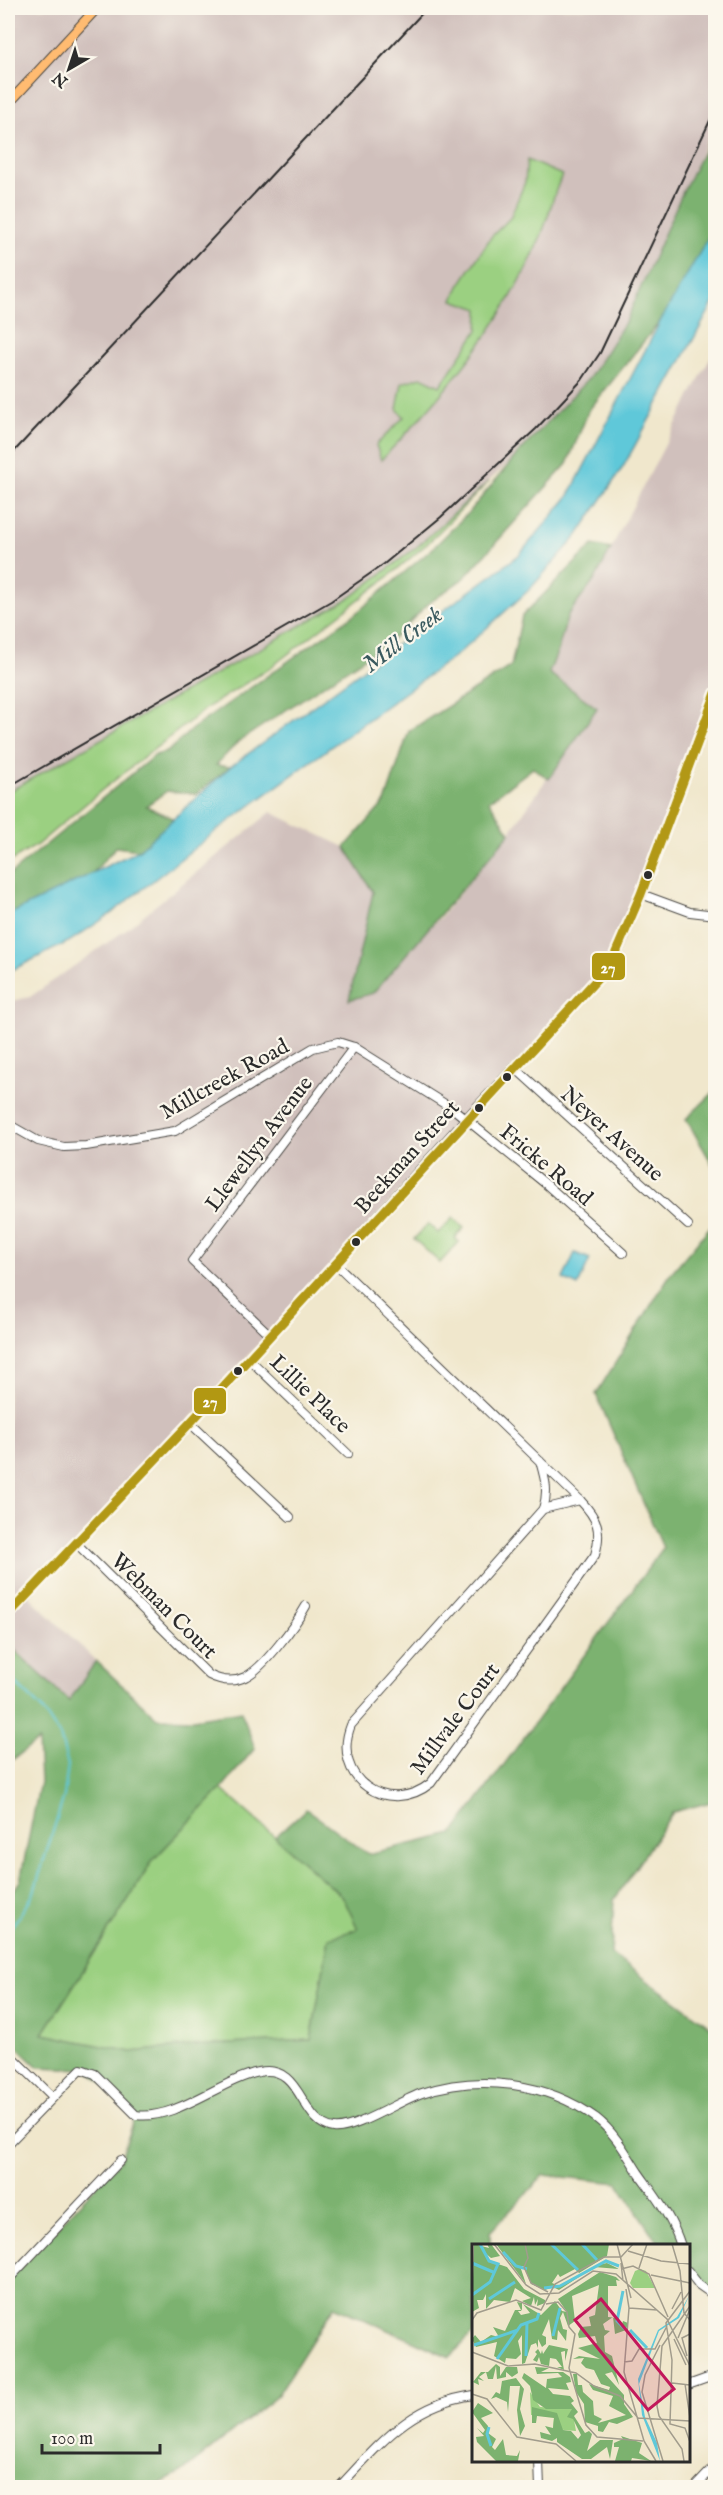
<svg xmlns="http://www.w3.org/2000/svg" width="723" height="2495" viewBox="0 0 723 2495" font-family="'IM FELL English',serif">
  <rect width="100%" height="100%" fill="#fbf7ec"/>
  <filter id="ink" filterUnits="userSpaceOnUse"><feTurbulence type="fractalNoise" baseFrequency=".0167" numOctaves="2"/><feDisplacementMap in="SourceGraphic" scale="12" xChannelSelector="R" yChannelSelector="G"/><feConvolveMatrix kernelMatrix="1 2 1 2 8 2 1 2 1" color-interpolation-filters="sRGB"/></filter>
  <filter id="wash" filterUnits="userSpaceOnUse"><feTurbulence type="fractalNoise" baseFrequency=".008" numOctaves="4" result="noise"/><feDisplacementMap in="SourceGraphic" scale="24" xChannelSelector="R" yChannelSelector="G"/><feGaussianBlur stdDeviation="1.35" result="paint"/><feColorMatrix in="noise" values="0 0 0 0 0 0 0 0 0 0 0 0 0 0 0 0 0 1.4 0 .05"/><feComposite in="paint" operator="in"/></filter>
  <g filter="url(#wash)">
    <rect width="100%" height="100%" fill="#f0e7cc"/>
    <g fill="#d0c0bc">
      <path d="M8 8H715V122L626 321 590 377 571 400 514 458 418 546 351 597 8 792Z"/>
      <path d="M715 349V692L618 953 28 1595 96 1661 69 1701 8 1644V1002L30 997 124 931 271 812 345 847 373 891 349 1000 440 918 510 832 596 708 548 673 558 650 568 615 594 581Z"/>
    </g>
    <g fill="#9bd081" stroke="#637e56" stroke-width="1.5">
      <path d="M527 160 562 175C553 195 549 216 541 236 507 321 444 395 381 460L376 445 404 417 397 409 402 383 421 377 440 386 478 330 479 309 453 300 459 286 491 237 510 218 525 182Z"/>
      <path d="M489 481 428 543 388 577 270 668 208 707 102 790 37 845 8 863V792L351 597 418 546Z"/>
      <path d="M453 1218 464 1228 455 1238 459 1242 440 1263 414 1239 428 1224 438 1233Z"/>
      <path d="M221 1789 343 1897 358 1929 329 1938 311 2040 189 2046 132 2052 43 2034 153 1860Z"/>
    </g>
    <g fill="#7cb26f" stroke="#546e4d" stroke-width="1.5">
      <path d="M715 129V226L661 320 589 410 567 464 464 578 428 604 393 639 238 742 216 765 230 767 196 794 167 791 146 806 173 818 167 827 139 850 116 847 92 874 8 915V876L155 755 167 752 192 729 355 614 432 549 470 511 514 458 590 377 626 321 684 189Z"/>
      <path d="M593 545 611 549 594 581 568 615 558 650 549 673 597 708 549 779 533 768 489 801 510 833 373 993 349 1000 373 892 345 847 385 802 409 731 511 666 522 616Z"/>
      <path d="M715 1091V1169L686 1119Z"/>
      <path d="M715 1221V1801L673 1812 614 1900 611 1954 715 2030V2297L689 2271 688 2246H662L656 2240 618 2183 544 2175 490 2232V2246H474V2332L450 2357 334 2306 277 2396 181 2473 153 2487H8V2352L16 2340 8 2320V2280L120 2160 136 2115 100 2080 84 2069 38 2067 8 2038V1899L20 1881 40 1782 38 1741 8 1763V1644L69 1701 96 1661 157 1718 193 1719 241 1711 255 1748 221 1789 153 1860 43 2034 132 2052 189 2046 311 2040 329 1938 358 1929 343 1897 275 1837 306 1809 368 1854 453 1834 663 1548 596 1394 671 1273Z"/>
    </g>
    <g fill="#5ec8d9" stroke="#447a82" stroke-width="1.5">
      <path d="M715 226V300L623 467 578 535 530 589 459 653 220 828 112 913 70 941 8 972V915L139 850 230 767 519 555 568 497 661 320Z"/>
      <path d="M575 1253 590 1259 578 1286 563 1279Z"/>
    </g>
    <g fill="none" stroke-linecap="round" stroke-linejoin="round">
      <path stroke="#5ec8d9" stroke-width="2" d="M8 1676 42 1709 60 1736 68 1765 64 1796 33 1895 8 1932"/>
    </g>
  </g>
  <g filter="url(#ink)">
    <g fill="none" stroke-linecap="round" stroke-linejoin="round">
      <defs>
        <g id="minor">
          <path d="M641 894 690 912 716 915"/>
          <path d="M514 1067 688 1225"/>
          <path d="M8 1124 38 1141 64 1147 86 1146 175 1131 313 1048 338 1042 354 1047 456 1111 547 1185 623 1253"/>
          <path d="M336 1264 580 1500C598 1519 602 1530 595 1555L431 1783C388 1818 330 1778 351 1725L543 1509C549 1491 545 1479 540 1461"/>
          <path d="M270 1335 192 1261 354 1047"/>
          <path d="M249 1359 348 1454"/>
          <path d="M190 1423 290 1517"/>
          <path d="M543 1509 580 1500"/>
          <path d="M77 1544 209 1675C221 1681 233 1683 245 1677 264 1668 296 1624 306 1606"/>
          <path d="M8 2053 52 2096"/>
          <path d="M8 2144 81 2069 95 2074 136 2115C175 2121 221 2080 259 2072 303 2063 299 2123 334 2128 353 2131 401 2100 422 2093 479 2074 547 2082 596 2118 614 2132 626 2153 638 2172 655 2196 672 2217 681 2246"/>
          <path d="M688 2271 699 2285 716 2297"/>
          <path d="M8 2280 121 2160"/>
          <path d="M688 2385 716 2375"/>
          <path d="M539 2460 540 2488"/>
          <path d="M338 2488C380 2444 410 2404 474 2395"/>
          <path d="M694 2488 716 2465"/>
        </g>
        <g id="major">
          <path d="M8 104 97 8"/>
          <path d="M8 1615 190 1423 466 1119 611 964 641 894 716 692"/>
        </g>
      </defs>
      <use href="#minor" stroke="#494743" stroke-width="10"/>
      <use href="#major" stroke="#494743" stroke-width="11"/>
      <use href="#minor" stroke="#fff" stroke-width="8"/>
      <use href="#major" stroke="#ffbb71" stroke-width="9"/>
      <g stroke="#2b2b2b" stroke-width="2">
        <path d="M8 458 427 8"/>
        <path d="M8 787 331 601 384 564 441 517 536 429 582 380 600 353 716 108"/>
      </g>
      <defs>
        <path id="bus-1" d="M8 1615 190 1423 611 964 641 894 716 693"/>
      </defs>
      <use href="#bus-1" stroke="#fbf7ec" stroke-width="14"/>
      <use href="#bus-1" stroke="#b29812" stroke-width="9"/>
    </g>
  </g>
  <g fill="#2b2b2b" stroke="#fbf7ec" stroke-width="2">
    <circle cx="648" cy="875" r="5"/>
    <circle cx="507" cy="1077" r="5"/>
    <circle cx="479" cy="1108" r="5"/>
    <circle cx="356" cy="1242" r="5"/>
    <circle cx="238" cy="1371" r="5"/>
  </g>
  <g text-anchor="middle" stroke-width="4.5" stroke-linejoin="round" paint-order="stroke">
    <g font-size="22" fill="#2b2b2b" stroke="#fbf7ec">
      <text transform="translate(224 1078) rotate(-29)" y="8">Millcreek Road</text>
      <text transform="translate(613 1133) rotate(42)" y="8">Neyer Avenue</text>
      <text transform="translate(258 1143) rotate(-53)" y="8">Llewellyn Avenue</text>
      <text transform="translate(406 1156) rotate(-48)" y="8">Beekman Street</text>
      <text transform="translate(547 1164) rotate(40)" y="8">Fricke Road</text>
      <text transform="translate(311 1393) rotate(44)" y="8">Lillie Place</text>
      <text transform="translate(165 1605) rotate(45)" y="8">Webman Court</text>
      <text transform="translate(454 1718) rotate(-53)" y="8">Millvale Court</text>
    </g>
    <g font-size="24" font-style="italic" fill="#3a5a5f" stroke="#fbf7ec">
      <text transform="translate(402 639) rotate(-37)" y="8">Mill Creek</text>
    </g>
  </g>
  <g transform="translate(472 2244)">
    <rect width="218" height="218" fill="#f0e7cc"/>
    <path d="M168 25 174 27 183 44H161L158 39 163 27ZM58 148 68 163 100 165 104 187 81 185 82 173 59 171Z" fill="#9bd081"/>
    <path d="M2 0 17 4 15 0H19L28 12 19 14 12 8 17 17 35 23 52 45 73 56V59L65 62 66 55 63 61 62 53 59 62 50 57 59 54 43 44 38 58 22 56 14 65V50L11 56H5L7 64 0 68ZM24 0H137L135 12 107 29 103 25 88 33 86 30 80 39 87 42 125 21 135 19 147 25 122 23 87 46 81 43 73 46 59 40 52 22H48L54 40ZM128 28 144 33 148 37 144 36 145 42H136V73L146 74 149 83 151 77 156 79 154 86 143 90 141 73 131 80 133 86 138 87 132 92 133 108 140 112 147 141 140 128 133 130 152 151V160L161 173 145 180 137 178 131 188 126 187V182L113 178 112 160 104 148 101 130H105L106 141H110L111 148 121 157 122 171 130 175 126 179 154 171 137 162 141 152 121 146 117 140 137 146 138 143 129 140 122 126 114 124 109 119 112 114 101 115 107 112 128 115 106 104 125 99 123 92 107 94 106 90 109 83 119 82 117 73 123 71 127 41 100 52 103 77 96 82 91 68 88 74 91 85 95 86 94 97 86 86 85 96 80 95 77 75 70 91 74 93V100L70 103 66 95V104L64 99 59 101 53 119 50 120V91L46 97 49 110 44 115 34 114 33 119 22 112 25 98 4 103 0 95 3 91 9 98 19 91 27 93 21 83 33 87 43 66H49L45 58 50 59V65L49 67H46L49 71 58 69 51 60 69 71 83 57 90 67 95 68 86 55ZM77 101 96 105 93 117V107L89 108 92 126 85 123H90L84 115 78 114 77 122 69 120 67 113 65 118 61 116 65 110 63 108 66 105 69 110 70 106 71 110ZM24 120 28 123V132L34 123H45L46 129 40 133 34 128V133L25 135 24 122 21 135H16L14 128 7 133 12 137 6 135 7 141 1 138 9 128H16ZM63 123 77 124 69 128H91L98 133 99 138 94 139 97 146 76 144 81 150 98 152 102 157 99 159 106 168 102 172 113 189 117 187 120 190 115 207 128 196H141L138 215 135 203 119 215H110L85 198V194L80 197 69 194 68 188 79 191 73 182 81 184 82 174 65 172 64 179H60V163L85 169 91 186 99 187 106 195 109 191 101 175 95 173 100 165H74L61 156 58 142 50 134 52 129 74 144 75 135 90 133 86 129 65 130ZM44 134 52 145 48 165 53 182 48 192 45 166 48 142H38L36 168 35 158 24 153 19 155 24 148 28 150 30 137ZM6 159 21 169 9 174 16 182V189L24 195 20 203 23 206 31 195 34 211 45 212 48 206 46 217H24L5 198 4 193 12 192 5 184 11 189 13 186 0 168ZM149 192 170 199 167 209 179 217 160 214 159 217H143L147 203H142V199L151 195Z" fill="#7cb26f"/>
    <path d="M217 52 207 74 187 87 167 140 173 173 185 199 188 217 170 171 166 135 186 86 205 73Z" fill="#5ec8d9"/>
    <path fill="none" stroke="#5ec8d9" stroke-width="3" d="M79 0 106 26M110 0 125 16M31 8 44 22 55 25M0 19 21 28M72 44 88 42 134 17 147 22M151 47 145 77 153 85M0 51 18 38 26 20 17 17 8 0M17 55 43 38M158 86 175 104M81 92 88 64M2 101 46 86M54 112 55 79M25 115 49 81 65 75 67 69M17 183 15 190 19 202"/>
    <path fill="none" stroke="#a19c8c" stroke-width="1.5" d="M22 0 54 41 68 50 87 49 121 27 144 30 195 75 218 122M53 0 56 14 52 23 59 39 76 48M145 0 159 54M200 0 208 27 212 69 218 76M156 7 189 17 218 20M149 19 151 37M167 24 175 0M149 25 161 22 177 30 196 73M179 31 218 39M154 45 157 64 152 128 172 197 184 217M218 47 194 79 200 116 198 180 213 184 218 198M74 60 86 58 95 68 97 83 103 90 97 124 114 181 125 193 171 197M157 64 185 66M200 65 209 48M0 76 5 69 44 56 69 66 83 40 132 13H149L161 0M206 94 218 65M202 95 214 121M188 101 173 131 170 148 191 217M0 108 36 122 63 120 104 129 122 142 148 152 166 174 218 177M215 112 210 94 218 90M152 118 160 117 167 105H183L195 82M200 139 218 141M213 140 218 174M0 150 15 155 45 193 84 200 104 217M212 217 210 205 187 172 185 162 190 102 218 62"/>
    <path fill="#c2185b" fill-opacity="0.15" stroke="#c2185b" stroke-width="3" d="M129 55 202 145 176 166 103 76Z"/>
    <rect width="218" height="218" fill="none" stroke="#2b2b2b" stroke-width="3"/>
  </g>
  <g stroke="#fbf7ec" stroke-width="2">
    <rect x="591" y="952" width="35" height="29" rx="6" fill="#b29812"/>
    <rect x="193" y="1387" width="34" height="28" rx="6" fill="#b29812"/>
  </g>
  <g font-size="16" text-anchor="middle" font-weight="bold" fill="#fff">
    <text x="608" y="973">27</text>
    <text x="210" y="1407">27</text>
  </g>
  <rect width="723" height="2495" fill="none" stroke="#fbf7ec" stroke-width="30"/>
  <g transform="translate(69 69) rotate(219)" stroke="#fbf7ec" stroke-width="4.5" paint-order="stroke">
  <path d="M0-4.5L10 22L0 15L-10 22Z" fill="#2b2b2b"/>
  <text y="-9" font-size="16" font-weight="bold" text-anchor="middle" fill="#2b2b2b">N</text>
  </g>
  <path d="M42 2444v9h118v-9" fill="none" stroke="#2b2b2b" stroke-width="3"/>
  <text x="51" y="2444" font-size="18" fill="#2b2b2b" stroke="#fbf7ec" stroke-width="4.5" paint-order="stroke">100 m</text>
</svg>
